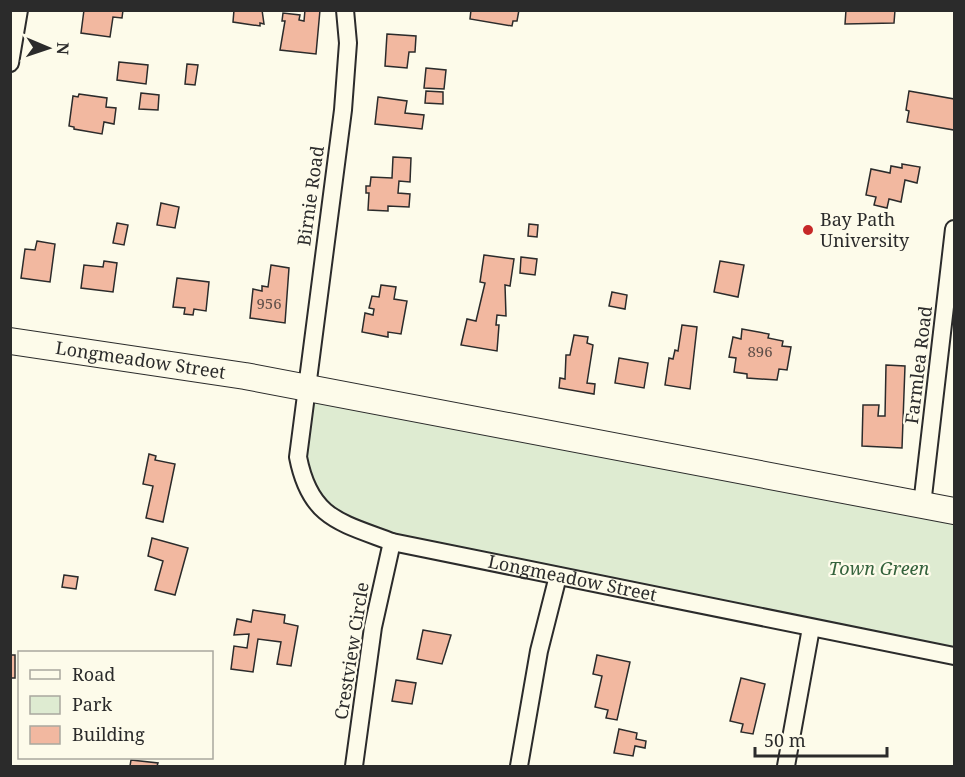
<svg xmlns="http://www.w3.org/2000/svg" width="965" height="777" viewBox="0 0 965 777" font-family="'Noto Serif',serif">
  <rect width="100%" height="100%" fill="#fdfbea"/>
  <path fill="#deebd1" stroke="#74746e" stroke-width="1.5" d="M304 400 954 511V656L392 542 337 520 302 480Z"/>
  <g fill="#f2b8a0" stroke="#2b2b2b" stroke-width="1.5">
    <path d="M84 10H123L122 18 113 17 110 37 81 33Z"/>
    <path d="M234 10H262L264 24 260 23V26L233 22Z"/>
    <path d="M305 10H320L316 54 280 50 285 21H282L283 13 300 15 299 20 304 21Z"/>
    <path d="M471 10H519L517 21H513L512 26 470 19Z"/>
    <path d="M846 10H895L894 23 845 24Z"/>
    <path d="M387 34 416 36 415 52H409L407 68 385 66Z"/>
    <path d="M119 62 148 65 146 84 117 80Z"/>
    <path d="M187 64 198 65 195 85 185 84Z"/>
    <path d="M426 68 446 70 444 89 424 88Z"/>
    <path d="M426 91 443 92V104L425 103Z"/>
    <path d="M909 91 954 99V130L907 122 909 111 906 110Z"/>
    <path d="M141 93 159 95 158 110 139 109Z"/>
    <path d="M79 94 107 98 106 107 116 108 114 124 104 122 102 134 74 129V127L69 126 73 96 78 97Z"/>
    <path d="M378 97 407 101 405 113 424 115 422 129 375 124Z"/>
    <path d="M393 157 411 158 410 182 399 181 398 193 410 194 409 207 388 206V211L368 210 369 193H366V186H370L371 177 392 178Z"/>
    <path d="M902 164 920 167 917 183 905 180 901 202 889 199 887 208 874 205 876 197 866 195 871 169 890 173 891 166 902 168Z"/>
    <path d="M161 203 179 207 175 228 157 225Z"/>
    <path d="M117 223 128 225 124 245 113 243Z"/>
    <path d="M529 224 538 225 537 237 528 236Z"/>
    <path d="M37 241 55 244 50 282 21 278 25 249 35 250Z"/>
    <path d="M484 255 514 259 510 286 505 285 506 316 497 315 496 325H499L497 351 461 345 467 319 476 321 485 283 480 282Z"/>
    <path d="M521 257 537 259 535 275 520 273Z"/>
    <path d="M104 261 117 263 113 292 81 288 84 265 103 267Z"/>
    <path d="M720 261 744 265 738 297 714 292Z"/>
    <path d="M271 265 289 268 285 323 250 318 253 289 262 291V286L268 287Z"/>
    <path d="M177 278 209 282 206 311 194 309 193 315 184 314 185 308 173 307Z"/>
    <path d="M381 285 396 287 394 299 407 301 401 334 388 332V337L362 332 365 313 373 315 374 309 369 308 372 296 379 297Z"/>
    <path d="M612 292 627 295 625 309 609 306Z"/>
    <path d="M682 325 697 327 690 389 665 385 669 358 673 359 675 350 678 351Z"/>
    <path d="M742 329 769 334 768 338 783 341 782 346 791 347 787 370 779 369 777 380 747 378V374L734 372 736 358 729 357 733 337 741 339Z"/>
    <path d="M574 335 588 337 587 343 593 345 587 383 595 384 594 394 559 388 560 378 565 379 566 355H570Z"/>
    <path d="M619 358 648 363 644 388 615 383Z"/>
    <path d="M886 365 905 366 902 448 862 446 863 405H879L878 416H885Z"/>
    <path d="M149 454 156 456 155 460 175 464 163 522 146 518 153 486 143 484Z"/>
    <path d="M152 538 188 548 175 595 155 590 163 561 148 556Z"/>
    <path d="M64 575 78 577 76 589 62 587Z"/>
    <path d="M253 610 285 615 284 623 298 626 291 666 277 664 281 642 258 639 253 672 231 669 234 646 247 648 249 634 234 635 237 619 251 622Z"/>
    <path d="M423 630 451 635 442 664 417 659Z"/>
    <rect x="10" y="655" width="5" height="23"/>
    <path d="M597 655 630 662 617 720 606 718 608 710 595 707 602 676 593 674Z"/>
    <path d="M741 678 765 684 753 734 741 732 743 724 730 721Z"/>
    <path d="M396 680 416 683 412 704 392 701Z"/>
    <path d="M619 729 637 733 636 739 646 741 645 748 635 746 633 756 614 753Z"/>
    <path d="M131 760 158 763 157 766H130Z"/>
  </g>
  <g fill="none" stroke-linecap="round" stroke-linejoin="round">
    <defs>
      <g id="minor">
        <path id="s1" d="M345 10 348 43 343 110 298 457C310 518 339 522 392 542L954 656"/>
        <path d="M10 63 19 10"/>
        <path d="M922 505 954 229"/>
        <path d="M354 766 373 627 392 542"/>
        <path d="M519 766 539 651 558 576"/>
        <path d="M786 766 811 628"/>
      </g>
      <g id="primary">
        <path id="s2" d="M10 341 245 376 954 511"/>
      </g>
    </defs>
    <use href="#minor" stroke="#2b2b2b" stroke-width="20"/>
    <use href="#primary" stroke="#2b2b2b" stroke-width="28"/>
    <use href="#minor" stroke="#fdfbea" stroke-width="16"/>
    <use href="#primary" stroke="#fdfbea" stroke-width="26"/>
  </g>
  <circle fill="#c62828" stroke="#fdfbea" stroke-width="2" cx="808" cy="230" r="6"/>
  <g text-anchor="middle" stroke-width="4.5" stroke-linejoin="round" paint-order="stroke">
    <g font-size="15" fill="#5d4e48">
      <text x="269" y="309">956</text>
      <text x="760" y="357">896</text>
    </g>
    <g font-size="18" fill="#2b2b2b" stroke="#fdfbea">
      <text transform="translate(311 196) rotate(-82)" y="6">Birnie Road</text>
      <text dy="6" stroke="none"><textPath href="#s2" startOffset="132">Longmeadow Street</textPath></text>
      <text transform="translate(919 365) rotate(-83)" y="6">Farmlea Road</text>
      <text dy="6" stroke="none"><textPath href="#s1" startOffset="770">Longmeadow Street</textPath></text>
      <text transform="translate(352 651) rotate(-81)" y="6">Crestview Circle</text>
    </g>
    <g font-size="18" fill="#2b2b2b" stroke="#fdfbea" text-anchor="start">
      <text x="820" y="226">Bay Path<tspan x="820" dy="21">University</tspan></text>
    </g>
    <g font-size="18" font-style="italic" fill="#34623c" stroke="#fdfbea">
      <text x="879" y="575">Town Green</text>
    </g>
  </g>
  <rect width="965" height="777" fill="none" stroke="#2b2b2b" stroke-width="24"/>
  <rect x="18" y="651" width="195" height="108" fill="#fdfbea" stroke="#a9a89e" stroke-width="1.5"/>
  <rect x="30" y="670" width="30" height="9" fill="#fdfbea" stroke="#a9a89e" stroke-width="1.5"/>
  <text x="72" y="681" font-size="18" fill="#2b2b2b">Road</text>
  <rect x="30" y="696" width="30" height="18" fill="#deebd1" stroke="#a9a89e" stroke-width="1.5"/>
  <text x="72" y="711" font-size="18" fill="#2b2b2b">Park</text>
  <rect x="30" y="726" width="30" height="18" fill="#f2b8a0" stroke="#a9a89e" stroke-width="1.5"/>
  <text x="72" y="741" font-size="18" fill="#2b2b2b">Building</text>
  <g transform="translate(48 48) rotate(92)" stroke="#fdfbea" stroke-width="4.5" paint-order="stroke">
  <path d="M0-4.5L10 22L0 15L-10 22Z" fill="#2b2b2b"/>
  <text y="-9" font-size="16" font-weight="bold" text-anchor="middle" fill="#2b2b2b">N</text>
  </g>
  <path d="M755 747v9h132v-9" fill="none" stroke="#2b2b2b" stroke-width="3"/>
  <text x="764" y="747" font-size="18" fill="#2b2b2b" stroke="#fdfbea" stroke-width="4.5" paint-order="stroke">50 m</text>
</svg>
